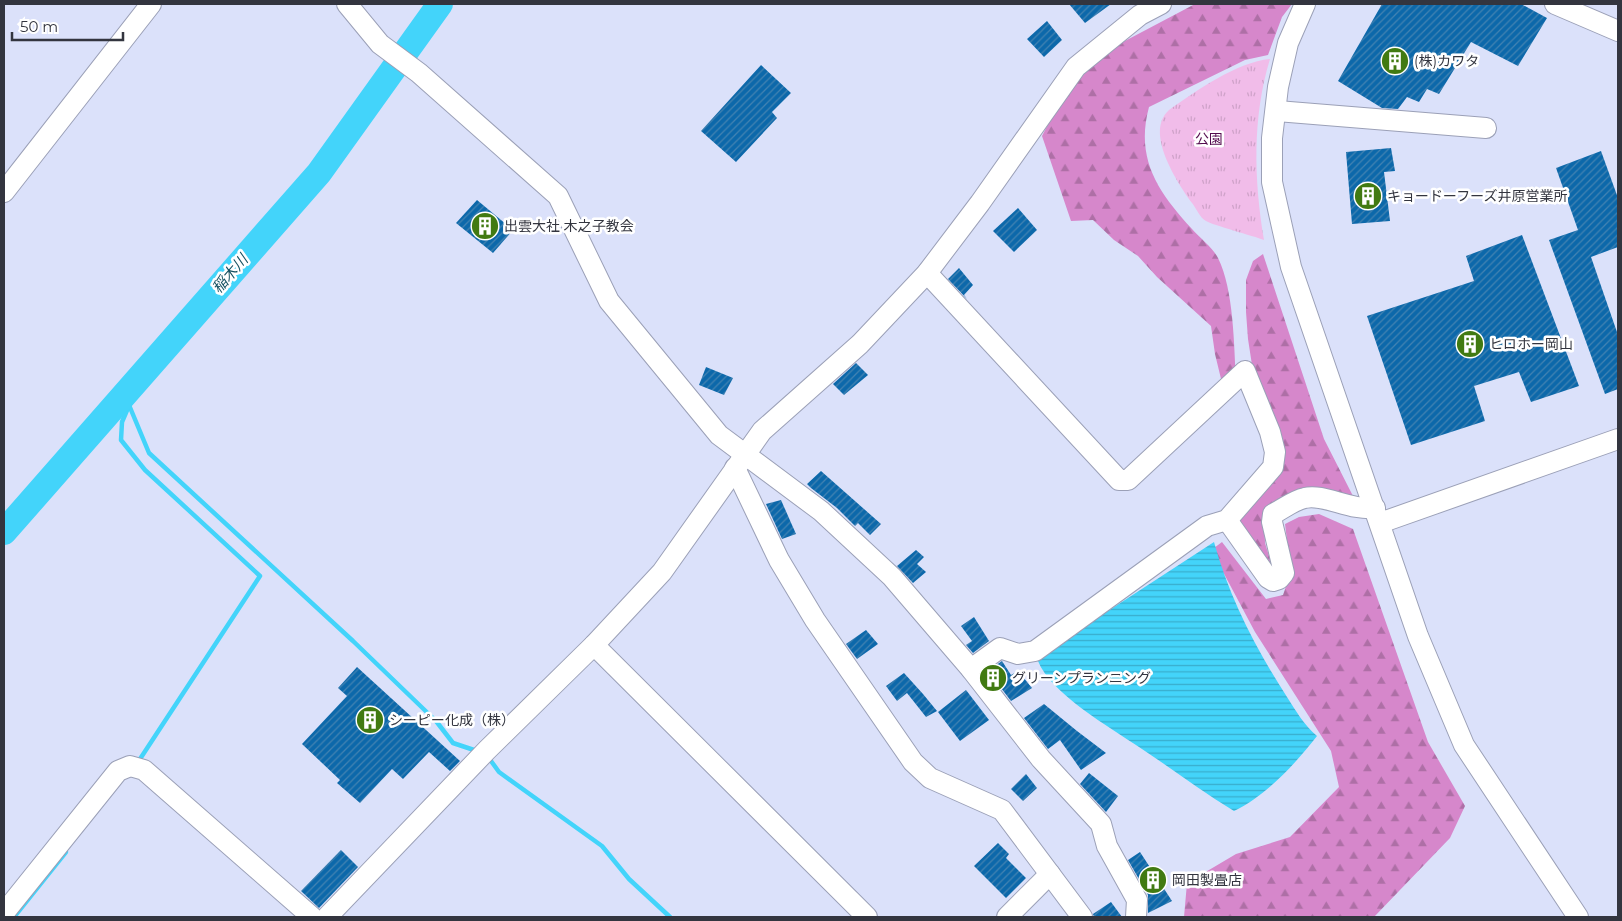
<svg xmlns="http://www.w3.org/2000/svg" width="1622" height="921" viewBox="0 0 1622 921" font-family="Montserrat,'Noto Sans JP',sans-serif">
  <defs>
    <pattern id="grass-tufts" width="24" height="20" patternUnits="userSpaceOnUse" patternTransform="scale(1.25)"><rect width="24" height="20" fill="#f1bce9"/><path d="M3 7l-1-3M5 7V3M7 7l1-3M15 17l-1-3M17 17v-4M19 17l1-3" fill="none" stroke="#cfa2c9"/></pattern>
    <pattern id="forest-firs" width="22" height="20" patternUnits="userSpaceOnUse" patternTransform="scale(1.25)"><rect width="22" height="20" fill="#d687cb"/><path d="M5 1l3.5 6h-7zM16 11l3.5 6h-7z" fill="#ae6fa6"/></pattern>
    <pattern id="water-rules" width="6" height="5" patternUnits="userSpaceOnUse" patternTransform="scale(1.25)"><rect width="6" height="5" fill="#43d4fa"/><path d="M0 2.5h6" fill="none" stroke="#39adcc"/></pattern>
    <pattern id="building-hatch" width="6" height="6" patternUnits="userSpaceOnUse" patternTransform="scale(1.25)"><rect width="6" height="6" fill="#0c68aa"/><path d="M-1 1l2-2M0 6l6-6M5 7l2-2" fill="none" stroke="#4383b2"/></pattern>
  </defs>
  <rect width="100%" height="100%" fill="#dbe1fa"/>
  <path fill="url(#grass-tufts)" d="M1270 59C1252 118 1254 180 1264 240 1254 236 1212 225 1206 221 1200 218 1196 208 1192 203 1177 182 1144 132 1169 110 1196 91 1237 62 1270 59Z"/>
  <g fill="url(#forest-firs)">
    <path d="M1195 4H1292L1282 17 1268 55 1245 60 1149 107C1135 159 1158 192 1192 229 1200 238 1213 248 1218 258 1234 290 1234 346 1236 382L1222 383 1215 354 1211 326 1157 277 1138 256 1114 240 1093 220 1071 221 1042 136 1061 99 1088 70 1123 42Z"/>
    <path d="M1263 254 1324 439 1355 500 1264 514 1265 543 1274 572 1238 522 1270 482 1248 339 1246 312V280L1253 261Z"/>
    <path d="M1319 514 1353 529 1428 742 1465 806 1450 838 1374 917H1184L1187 883 1236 854 1290 837 1339 787 1331 751 1255 632 1222 570 1214 548 1222 542 1266 599 1283 595 1291 572 1285 524 1299 517Z"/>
  </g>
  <path fill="url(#water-rules)" d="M1214 542C1229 597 1256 649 1287 697 1296 711 1304 725 1317 736 1295 764 1267 795 1234 811 1201 791 1171 768 1139 747 1111 728 1050 693 1038 661L1045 652Z"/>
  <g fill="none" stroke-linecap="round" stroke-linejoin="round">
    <g stroke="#43d4fa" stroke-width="4.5">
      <path d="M129 405 149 453 353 641 436 721 453 743 474 750"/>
      <path d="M140 759 260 576 145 470 121 440 122 422 142 375"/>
      <path d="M491 761 499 772 602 846 629 879 670 917"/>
      <path d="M14 917 66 852"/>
    </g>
    <path stroke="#43d4fa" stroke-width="26" d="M4 532 319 173 440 4"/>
  </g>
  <g fill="url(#building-hatch)">
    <path d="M1069 4H1111L1085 23Z"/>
    <path d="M1382 4H1521L1547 18 1518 66 1471 42 1439 94 1427 89 1419 102 1407 97 1398 109 1382 108 1338 81Z"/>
    <path d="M1047 21 1062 40 1044 57 1027 39Z"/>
    <path d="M761 65 791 93 772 112 777 118 736 162 701 131Z"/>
    <path d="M1391 148 1395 171 1384 172 1390 221 1352 224 1346 152Z"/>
    <path d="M1601 151 1618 198V247L1591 257 1618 335V389L1605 394 1549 240 1578 230 1556 168Z"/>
    <path d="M477 200 513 230 493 253 456 223Z"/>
    <path d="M1018 208 1037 230 1014 252 993 231Z"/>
    <path d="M1522 235 1579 386 1531 402 1519 372 1474 386 1485 421 1411 445 1367 316 1474 281 1466 256Z"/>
    <path d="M959 268 973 285 964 295 967 299 948 279Z"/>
    <path d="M856 363 868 375 844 395 833 384Z"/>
    <path d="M706 367 733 378 724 395 699 385Z"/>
    <path d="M821 471 881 524 870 535 858 523 855 526 837 508 811 488 807 484Z"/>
    <path d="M781 500 796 534 782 539 766 504Z"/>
    <path d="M916 550 924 557 917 564 926 572 913 583 897 566Z"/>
    <path d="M974 617 989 641 973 653 966 645 972 641 961 626Z"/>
    <path d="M866 630 878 644 857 659 846 644Z"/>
    <path d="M1002 661 1011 675 1018 671 1032 688 1011 701 988 671Z"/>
    <path d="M357 667 460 761 450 771 429 752 403 779 392 769 360 803 337 783 340 780 302 744 347 696 338 688Z"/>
    <path d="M904 673 923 694 937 711 926 717 907 693 897 701 886 686Z"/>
    <path d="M966 690 989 720 960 741 938 712Z"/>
    <path d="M1044 704 1077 731 1106 753 1081 770 1060 740 1048 749 1024 718Z"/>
    <path d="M1089 773 1118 796 1106 812 1080 784Z"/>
    <path d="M1026 774 1037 788 1023 801 1011 789Z"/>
    <path d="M998 843 1009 854 1006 858 1026 878 1006 898 974 866Z"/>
    <path d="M341 850 358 867 319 908 301 891Z"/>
    <path d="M1140 852 1172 901 1148 913V895L1128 860Z"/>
    <path d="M1111 902 1122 917H1094L1093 914Z"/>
  </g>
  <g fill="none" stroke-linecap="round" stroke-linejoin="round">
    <defs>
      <g id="minor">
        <path d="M347 4 380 44 419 73 558 196 609 301 719 435 821 511 892 577 971 669 1041 759 1101 824 1107 846 1137 900 1136 917"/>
        <path d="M1305 4 1288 43 1278 87 1272 138V182L1291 267 1418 636 1464 745 1578 917"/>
        <path d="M1555 4 1618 31"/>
        <path d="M1277 111 1486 128"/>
        <path d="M4 192 151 4"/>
        <path d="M927 273 1119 480H1128L1245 371 1270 432 1275 452 1273 467 1227 520 1207 526 1035 651 1018 654 1000 648 971 669"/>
        <path d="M735 468 779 560 815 620 913 762 930 778 1002 810 1082 917"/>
        <path d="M1227 520 1268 578 1273 581 1279 579 1284 573 1272 522 1273 514C1283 509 1294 500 1305 498 1323 493 1351 511 1375 508"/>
        <path d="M1380 523 1618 439"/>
        <path d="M594 645 867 917"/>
        <path d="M4 913 118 771 130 766 144 770 312 917"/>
        <path d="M327 917 487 750 594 645 662 572 762 431 860 344 927 273 980 203 1076 67 1140 15 1161 4"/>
        <path d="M1007 917 1050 874"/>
      </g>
    </defs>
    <use href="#minor" stroke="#9ba0b7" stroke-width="22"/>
    <use href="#minor" stroke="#fff" stroke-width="20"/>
  </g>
  <defs>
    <symbol id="building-disc" viewBox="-11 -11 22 22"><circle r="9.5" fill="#417a12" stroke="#fff"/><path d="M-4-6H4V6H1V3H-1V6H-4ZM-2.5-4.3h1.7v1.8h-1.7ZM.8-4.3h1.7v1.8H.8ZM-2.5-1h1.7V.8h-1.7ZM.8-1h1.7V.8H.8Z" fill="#fff"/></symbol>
  </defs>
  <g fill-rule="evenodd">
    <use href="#building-disc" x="1379" y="45" width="32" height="32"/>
    <use href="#building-disc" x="1352" y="180" width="32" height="32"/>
    <use href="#building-disc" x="469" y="210" width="32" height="32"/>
    <use href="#building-disc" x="1454" y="328" width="32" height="32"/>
    <use href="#building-disc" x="977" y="662" width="32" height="32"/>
    <use href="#building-disc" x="354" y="704" width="32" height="32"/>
    <use href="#building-disc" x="1137" y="864" width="32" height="32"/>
  </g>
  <g text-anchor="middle" stroke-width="5" stroke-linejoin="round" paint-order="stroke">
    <g font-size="14" fill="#33353f" stroke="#fff" text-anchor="start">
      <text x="1414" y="66">(株)カワタ</text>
      <text x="1387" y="201">キョードーフーズ井原営業所</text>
      <text x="504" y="231">出雲大社 木之子教会</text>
      <text x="1489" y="349">ヒロホー岡山</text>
      <text x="1012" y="683">グリーンプランニング</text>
      <text x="389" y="725">シーピー化成（株）</text>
      <text x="1172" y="885">岡田製畳店</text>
    </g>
    <g font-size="14" fill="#530b4e" stroke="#fff">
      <text x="1209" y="144">公園</text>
    </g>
    <g font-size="15" font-style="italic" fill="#165161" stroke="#fff">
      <text transform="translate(230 274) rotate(-49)" y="5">稲木川</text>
    </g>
  </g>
  <rect width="1622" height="921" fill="none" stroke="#33353f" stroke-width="10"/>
  <path d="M12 32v8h111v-8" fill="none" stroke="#33353f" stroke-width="2.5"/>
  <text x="20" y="32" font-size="15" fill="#33353f" stroke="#ffffff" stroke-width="4" paint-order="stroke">50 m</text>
</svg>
